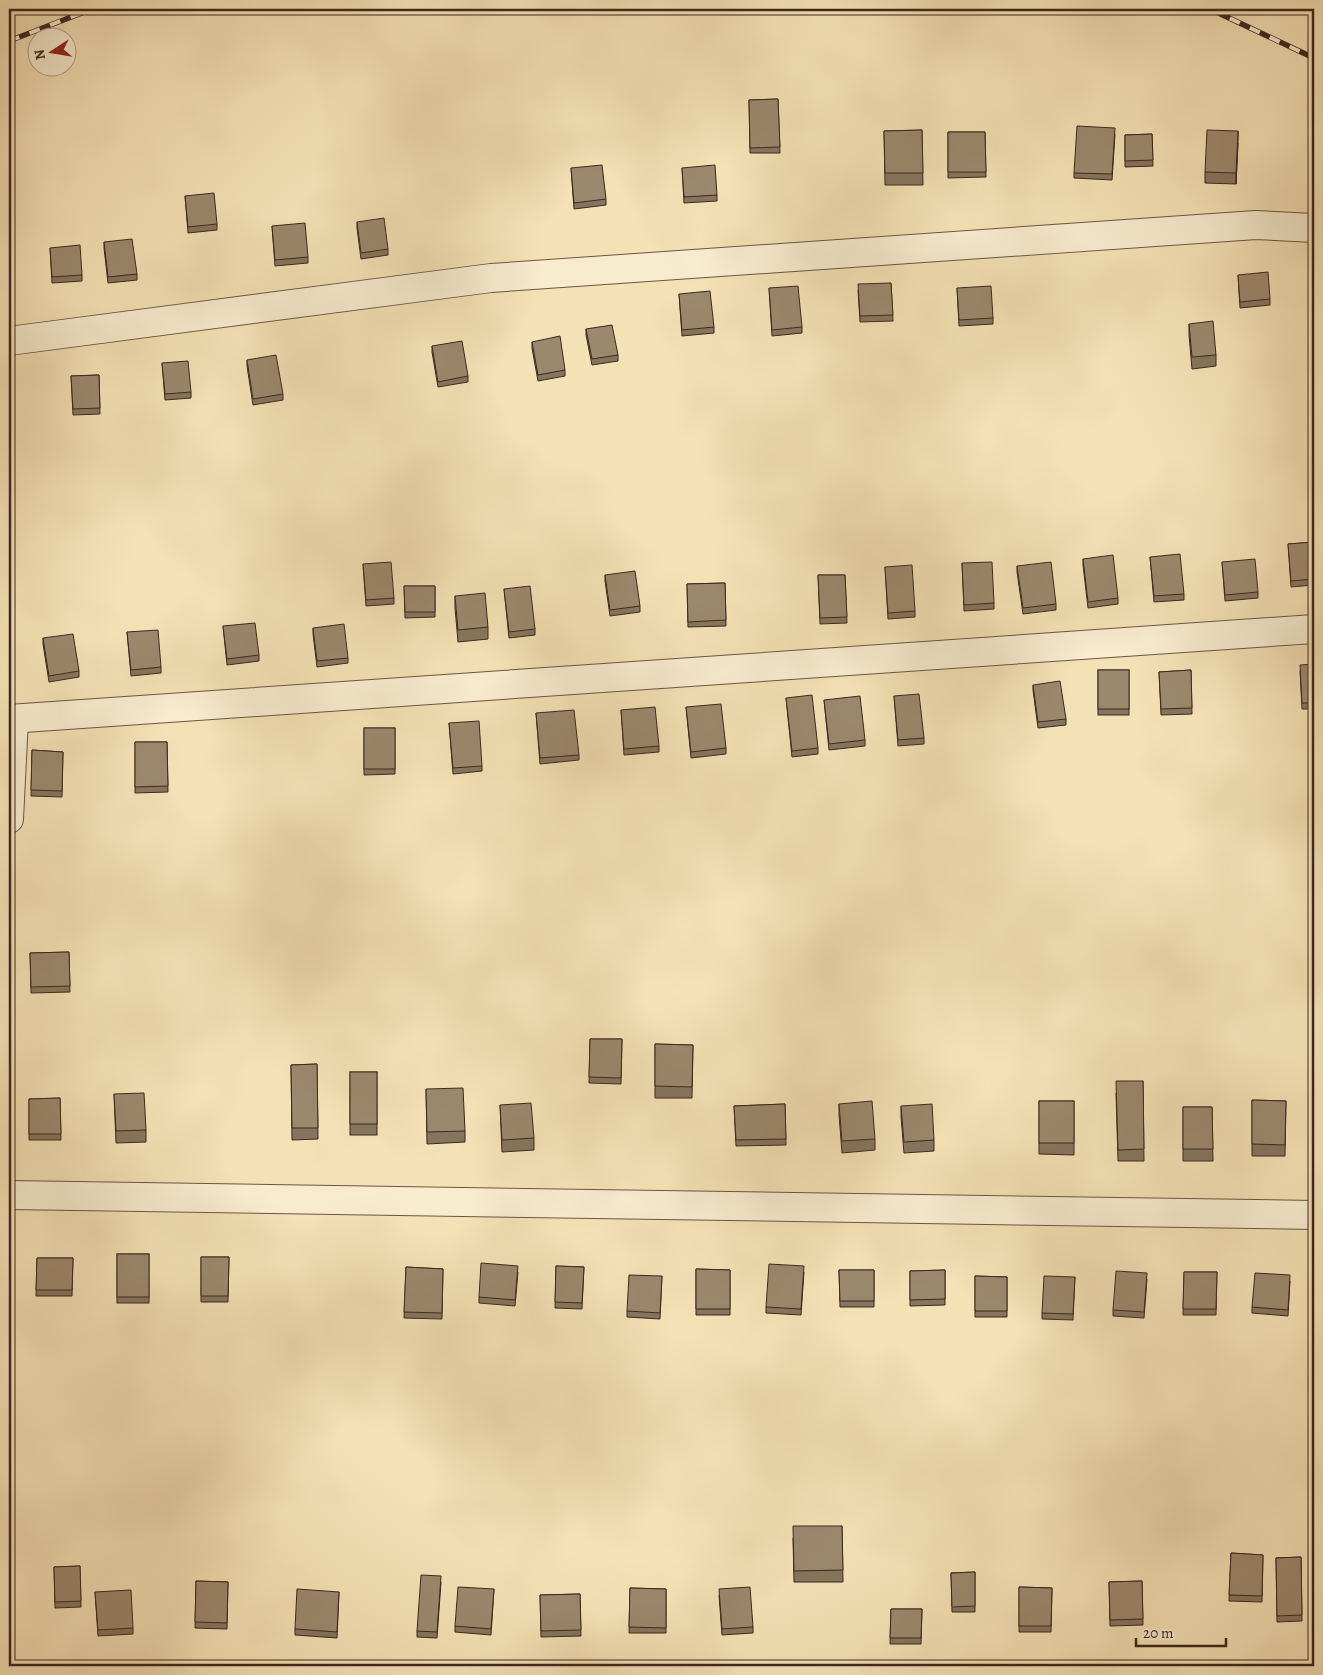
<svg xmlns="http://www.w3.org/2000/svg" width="1323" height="1675" viewBox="0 0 1323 1675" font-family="Alegreya,serif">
  <rect width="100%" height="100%" fill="#f4e1b5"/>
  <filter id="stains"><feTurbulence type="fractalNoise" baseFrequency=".004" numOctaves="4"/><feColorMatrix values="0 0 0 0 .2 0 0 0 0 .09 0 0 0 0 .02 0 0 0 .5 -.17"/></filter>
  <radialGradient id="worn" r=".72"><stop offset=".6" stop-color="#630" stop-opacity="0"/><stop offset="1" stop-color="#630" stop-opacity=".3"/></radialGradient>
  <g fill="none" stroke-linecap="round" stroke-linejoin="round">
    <defs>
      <g id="minor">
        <path d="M9 341 491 278 1256 225 1314 228"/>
        <path d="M9 719 1314 629"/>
        <path d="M9 819 14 719"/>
        <path d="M9 1195 1314 1215"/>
      </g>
    </defs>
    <use href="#minor" stroke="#6a5644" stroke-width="30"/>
    <use href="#minor" stroke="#f8eccf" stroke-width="28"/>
    <defs>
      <g id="rail">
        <path d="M1210 9 1314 58"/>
        <path d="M9 41 92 9"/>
      </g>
    </defs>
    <use href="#rail" stroke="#3c281f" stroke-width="5.5"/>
    <use href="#rail" stroke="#f8eccf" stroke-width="4" stroke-dasharray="11" stroke-linecap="butt"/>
  </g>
  <g fill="#86755e" stroke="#3c281f">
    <path d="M778 99 780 153H750L749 100Z"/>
    <path d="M922 130 923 185H885L884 131Z"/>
    <path d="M948 132H985L986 177 948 178Z"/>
    <path d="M1115 134 1112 180 1074 178V173Z"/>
    <path d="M1152 134 1153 166 1125 167V135Z"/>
    <path d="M1238 143 1236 184 1205 183V172Z"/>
    <path d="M1314 154V187H1311V181Z"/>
    <path d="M571 168 606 199V205L574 209Z"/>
    <path d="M682 168 717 195V201L684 203Z"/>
    <path d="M185 196 217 224V230L188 233Z"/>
    <path d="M357 222 388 249V255L361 259 357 228Z"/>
    <path d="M272 226 308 257V263L275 266Z"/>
    <path d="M104 242 137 274V280L108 283 104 248Z"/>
    <path d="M50 248 82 275V281L52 283Z"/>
    <path d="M1238 275 1270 299V305L1240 308Z"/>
    <path d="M891 283 893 321 860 322 858 290Z"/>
    <path d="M769 288 802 327V333L772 336Z"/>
    <path d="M957 288 993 318V324L959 326Z"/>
    <path d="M679 294 714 327V333L682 336Z"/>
    <path d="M1189 324 1216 355V366L1192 369 1189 335Z"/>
    <path d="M586 329 618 355V361L592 365 586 335Z"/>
    <path d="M532 342 565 370V376L538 381 532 348Z"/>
    <path d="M432 346 468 376V382L438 387 432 352Z"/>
    <path d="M247 360 283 394V400L253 405 247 366Z"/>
    <path d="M162 363 191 392V398L165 400Z"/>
    <path d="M99 375 100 414 73 415 71 376Z"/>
    <path d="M1314 542V585L1291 587 1288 544Z"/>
    <path d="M1150 557 1184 594V600L1154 602Z"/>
    <path d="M1083 559 1118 598V604L1088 608 1083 565Z"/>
    <path d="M1222 562 1258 592V598L1225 601Z"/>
    <path d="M962 563 994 603V609L964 611Z"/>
    <path d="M363 564 394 598V604L366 606Z"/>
    <path d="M1017 566 1056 604V610L1023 614 1017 572Z"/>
    <path d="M885 567 915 611V617L888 619Z"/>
    <path d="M605 575 640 606V612L610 616 605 581Z"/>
    <path d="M818 575H845L847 623 820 624Z"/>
    <path d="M725 583 726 626 688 627 687 584Z"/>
    <path d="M404 586H435V617L405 618Z"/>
    <path d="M504 589 535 629V635L509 638Z"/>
    <path d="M455 596 488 627V639L458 642 455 608Z"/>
    <path d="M223 626 259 655V661L227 665Z"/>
    <path d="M313 628 348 658V663L317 667 313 634Z"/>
    <path d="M127 632 161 667V673L131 676Z"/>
    <path d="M43 638 79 671V677L49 682 43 644Z"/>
    <path d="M1314 664V709H1302L1300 671Z"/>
    <rect x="1098" y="670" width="31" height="45"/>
    <path d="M1191 670 1192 714 1161 715 1159 672Z"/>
    <path d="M1033 685 1066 719V725L1038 728 1033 690Z"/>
    <path d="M894 696 924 738V744L898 746Z"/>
    <path d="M786 698 818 748V754L792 757Z"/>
    <path d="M824 700 865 740V746L829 750Z"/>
    <path d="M686 707 726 748V754L691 758Z"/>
    <path d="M621 710 659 746V752L624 755Z"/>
    <path d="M536 713 579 755V760L540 764Z"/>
    <path d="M449 723 482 766V771L453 774Z"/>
    <path d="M364 728H395V774L364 775Z"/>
    <path d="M135 742H167L168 792 135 793Z"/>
    <path d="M32 750 63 752 62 797 31 796Z"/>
    <path d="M69 952 70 992 31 993 30 953Z"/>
    <path d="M590 1039H622L621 1084 589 1083Z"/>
    <path d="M655 1044 693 1045 692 1098H655Z"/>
    <path d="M317 1064 318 1139 292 1140 291 1065Z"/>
    <rect x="350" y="1072" width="27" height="63"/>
    <path d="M1143 1081 1144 1161H1118L1116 1093Z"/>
    <path d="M426 1089 465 1131V1142L427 1144Z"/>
    <path d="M114 1094 146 1130V1142L116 1143Z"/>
    <path d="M60 1098 61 1140H29V1099Z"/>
    <path d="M1252 1100 1286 1101 1285 1156H1252Z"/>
    <path d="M1039 1101H1074V1155L1039 1154Z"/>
    <path d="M785 1104 786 1145 736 1146 734 1106Z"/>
    <path d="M839 1104 875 1139V1150L842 1153 839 1115Z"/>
    <path d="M500 1105 534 1138V1150L502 1152Z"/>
    <path d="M901 1106 934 1140V1151L904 1153 901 1117Z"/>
    <path d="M1183 1107H1212L1213 1161H1183Z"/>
    <rect x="117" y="1254" width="32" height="49"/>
    <path d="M201 1257H229L228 1302H201Z"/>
    <path d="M37 1258H73L72 1296H36Z"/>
    <path d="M556 1266 584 1267 582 1309 555 1308Z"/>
    <path d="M406 1267 443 1269 442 1319 404 1318Z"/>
    <path d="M696 1269 730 1270V1315H696Z"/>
    <path d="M839 1270H874V1307H840Z"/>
    <path d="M945 1270V1305L910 1306V1271Z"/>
    <path d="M518 1272 515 1306 479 1303V1297Z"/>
    <path d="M804 1272 801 1315 766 1313V1307Z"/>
    <path d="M1184 1272H1217L1216 1315H1183Z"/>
    <path d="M662 1276 660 1319 627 1317V1311Z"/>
    <path d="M975 1276 1007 1277V1317H975Z"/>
    <path d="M1075 1277 1073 1320 1042 1319V1313Z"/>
    <path d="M1147 1279 1144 1318 1113 1316V1310Z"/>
    <path d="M1290 1281 1288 1316 1252 1313V1307Z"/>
    <path d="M842 1526 843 1582H794L793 1538Z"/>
    <path d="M1231 1553 1263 1555 1262 1602 1229 1601Z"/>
    <path d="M1301 1557 1302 1621 1277 1622 1276 1558Z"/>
    <path d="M80 1566 81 1607 55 1608 54 1567Z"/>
    <path d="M975 1572V1612H952L951 1573Z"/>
    <path d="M196 1581 228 1582 227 1629 195 1628Z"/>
    <path d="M1142 1581 1143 1625 1110 1626 1109 1582Z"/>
    <path d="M441 1582 437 1638 417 1637V1631Z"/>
    <path d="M1019 1587 1052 1588 1051 1632H1019Z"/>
    <path d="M630 1588 666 1589V1633H629Z"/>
    <path d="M494 1589 491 1635 455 1632V1626Z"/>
    <path d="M95 1592 133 1628V1634L98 1636Z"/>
    <path d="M339 1592 337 1638 295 1635V1629Z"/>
    <path d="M580 1594 581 1636 541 1637 540 1595Z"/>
    <path d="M719 1595 753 1627V1633L722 1635Z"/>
    <path d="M891 1609H922L921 1644H890Z"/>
  </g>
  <path fill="#6d5f4c" stroke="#3c281f" d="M1238 131V143L1236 184V173Z"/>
  <g fill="#9c886d" stroke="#3c281f">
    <path d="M778 99 780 147 750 148 749 100Z"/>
    <path d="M1077 126 1115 128 1112 174 1074 173Z"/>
    <path d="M922 130 923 173H885L884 131Z"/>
    <path d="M1207 130 1238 131 1236 173 1205 172Z"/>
    <path d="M948 132H985L986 172H948Z"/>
    <path d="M1152 134 1153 160 1125 161V135Z"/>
    <path d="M1313 154H1314V181H1311Z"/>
    <path d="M602 165 606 199 574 203 571 168Z"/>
    <path d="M715 165 717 195 684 197 682 168Z"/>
    <path d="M214 193 217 224 188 227 185 196Z"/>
    <path d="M384 218 388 249 361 253 357 222Z"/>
    <path d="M305 223 308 257 275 260 272 226Z"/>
    <path d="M132 239 137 274 108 277 104 242Z"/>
    <path d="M80 245 82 275 52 277 50 248Z"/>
    <path d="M1268 272 1270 299 1240 302 1238 275Z"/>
    <path d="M891 283 893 315 860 316 858 284Z"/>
    <path d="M798 286 802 327 772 330 769 288Z"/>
    <path d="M991 286 993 318 959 320 957 288Z"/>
    <path d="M710 291 714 327 682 330 679 294Z"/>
    <path d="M1213 321 1216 355 1192 357 1189 324Z"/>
    <path d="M612 325 618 355 592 359 586 329Z"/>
    <path d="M560 336 565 370 538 375 532 342Z"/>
    <path d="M462 341 468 376 438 382 432 346Z"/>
    <path d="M276 355 283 394 253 399 247 360Z"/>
    <path d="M188 361 191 392 165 394 162 363Z"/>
    <path d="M99 375 100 408 73 409 71 376Z"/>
    <path d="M1314 542V579L1291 581 1288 544Z"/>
    <path d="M1180 554 1184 594 1154 596 1150 557Z"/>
    <path d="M1113 555 1118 598 1088 602 1083 559Z"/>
    <path d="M1255 559 1258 592 1225 595 1222 562Z"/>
    <path d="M391 562 394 598 366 600 363 564Z"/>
    <path d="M992 562 994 603 964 605 962 563Z"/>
    <path d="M1051 562 1056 604 1023 608 1017 566Z"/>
    <path d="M912 565 915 611 888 613 885 567Z"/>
    <path d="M635 571 640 606 610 610 605 575Z"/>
    <path d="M818 575H845L847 617 820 618Z"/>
    <path d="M725 583 726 620 688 622 687 584Z"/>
    <path d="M404 586H435V612H405Z"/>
    <path d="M530 586 535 629 509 632 504 589Z"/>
    <path d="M485 593 488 627 458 630 455 596Z"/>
    <path d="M255 623 259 655 227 659 223 626Z"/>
    <path d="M344 624 348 658 317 661 313 628Z"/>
    <path d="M158 630 161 667 131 670 127 632Z"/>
    <path d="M73 634 79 671 49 676 43 638Z"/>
    <path d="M1314 664V703H1302L1300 665Z"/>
    <rect x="1098" y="670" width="31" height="39"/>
    <path d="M1191 670 1192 708 1161 709 1159 672Z"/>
    <path d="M1060 681 1066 719 1038 722 1033 685Z"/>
    <path d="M919 694 924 738 898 740 894 696Z"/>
    <path d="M812 695 818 748 792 751 786 698Z"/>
    <path d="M860 696 865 740 829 744 824 700Z"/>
    <path d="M721 704 726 748 691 752 686 707Z"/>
    <path d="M655 707 659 746 624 749 621 710Z"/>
    <path d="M574 710 579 755 540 758 536 713Z"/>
    <path d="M479 721 482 766 453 768 449 723Z"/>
    <rect x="364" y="728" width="31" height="41"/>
    <path d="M135 742H167L168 786 135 787Z"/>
    <path d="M32 750 63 752 62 791 31 790Z"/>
    <path d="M69 952 70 986 31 987 30 953Z"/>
    <path d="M590 1039H622L621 1078 589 1077Z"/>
    <path d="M655 1044 693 1045 692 1087 655 1086Z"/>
    <path d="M317 1064 318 1128H292L291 1065Z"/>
    <rect x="350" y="1072" width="27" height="52"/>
    <path d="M1116 1081H1143L1144 1149 1118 1150Z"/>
    <path d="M463 1088 465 1131 427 1132 426 1089Z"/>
    <path d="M144 1093 146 1130 116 1131 114 1094Z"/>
    <path d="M60 1098 61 1134H29V1099Z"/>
    <path d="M1252 1100 1286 1101 1285 1145 1252 1144Z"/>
    <path d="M872 1101 875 1139 842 1141 839 1104Z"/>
    <rect x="1039" y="1101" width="35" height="42"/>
    <path d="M531 1103 534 1138 502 1140 500 1105Z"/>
    <path d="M785 1104 786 1139 736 1140 734 1106Z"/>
    <path d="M932 1104 934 1140 904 1142 901 1106Z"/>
    <path d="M1183 1107H1212L1213 1149H1183Z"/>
    <rect x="117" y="1254" width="32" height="43"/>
    <path d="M201 1257H229L228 1296H201Z"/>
    <path d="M37 1258H73L72 1290H36Z"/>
    <path d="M481 1263 518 1266 515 1300 479 1297Z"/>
    <path d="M769 1264 804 1266 801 1309 766 1307Z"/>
    <path d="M556 1266 584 1267 582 1303 555 1302Z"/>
    <path d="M406 1267 443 1269 442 1313 404 1312Z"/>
    <path d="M696 1269 730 1270V1309H696Z"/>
    <path d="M839 1270H874V1301H840Z"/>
    <path d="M945 1270V1299L910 1300V1271Z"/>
    <path d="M1116 1271 1147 1273 1144 1312 1113 1310Z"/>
    <path d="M1184 1272H1217L1216 1309H1183Z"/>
    <path d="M1255 1273 1290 1275 1288 1310 1252 1307Z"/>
    <path d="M629 1275 662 1276 660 1313 627 1311Z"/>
    <path d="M975 1276 1007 1277V1311H975Z"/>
    <path d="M1044 1276 1075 1277 1073 1314 1042 1313Z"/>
    <path d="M793 1526H842L843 1570 794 1571Z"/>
    <path d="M1231 1553 1263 1555 1262 1596 1229 1595Z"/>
    <path d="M1301 1557 1302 1615 1277 1616 1276 1558Z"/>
    <path d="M80 1566 81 1601 55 1602 54 1567Z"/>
    <path d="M975 1572V1606L952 1607 951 1573Z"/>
    <path d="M421 1575 441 1576 437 1632 417 1631Z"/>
    <path d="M196 1581 228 1582 227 1623 195 1622Z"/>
    <path d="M1142 1581 1143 1619 1110 1620 1109 1582Z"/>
    <path d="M458 1587 494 1589 491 1629 455 1626Z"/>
    <path d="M750 1587 753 1627 722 1629 719 1589Z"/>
    <path d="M1019 1587 1052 1588 1051 1626H1019Z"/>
    <path d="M630 1588 666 1589V1628L629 1627Z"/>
    <path d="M297 1589 339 1592 337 1632 295 1629Z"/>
    <path d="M131 1590 133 1628 98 1630 95 1592Z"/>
    <path d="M580 1594 581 1630 541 1631 540 1595Z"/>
    <path d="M891 1609H922L921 1638H890Z"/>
  </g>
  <rect width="1323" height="1675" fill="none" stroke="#f4e1b5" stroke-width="30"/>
  <rect x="10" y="10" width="1303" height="1655" fill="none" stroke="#3c281f" stroke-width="2.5"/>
  <rect x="15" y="15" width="1293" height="1645" fill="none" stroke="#3c281f"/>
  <g transform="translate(52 52) rotate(258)"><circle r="24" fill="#f8eccf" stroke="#ad9e89"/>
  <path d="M0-4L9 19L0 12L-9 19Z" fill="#8f2418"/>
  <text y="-8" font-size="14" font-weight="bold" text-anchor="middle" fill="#3c281f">N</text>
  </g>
  <path d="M1136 1638v8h90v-8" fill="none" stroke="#3c281f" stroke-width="2.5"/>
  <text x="1143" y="1638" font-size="15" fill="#3c281f" stroke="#f8eccf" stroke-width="4" paint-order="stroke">20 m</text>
  <rect width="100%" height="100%" filter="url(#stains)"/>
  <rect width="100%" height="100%" fill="url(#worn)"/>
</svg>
